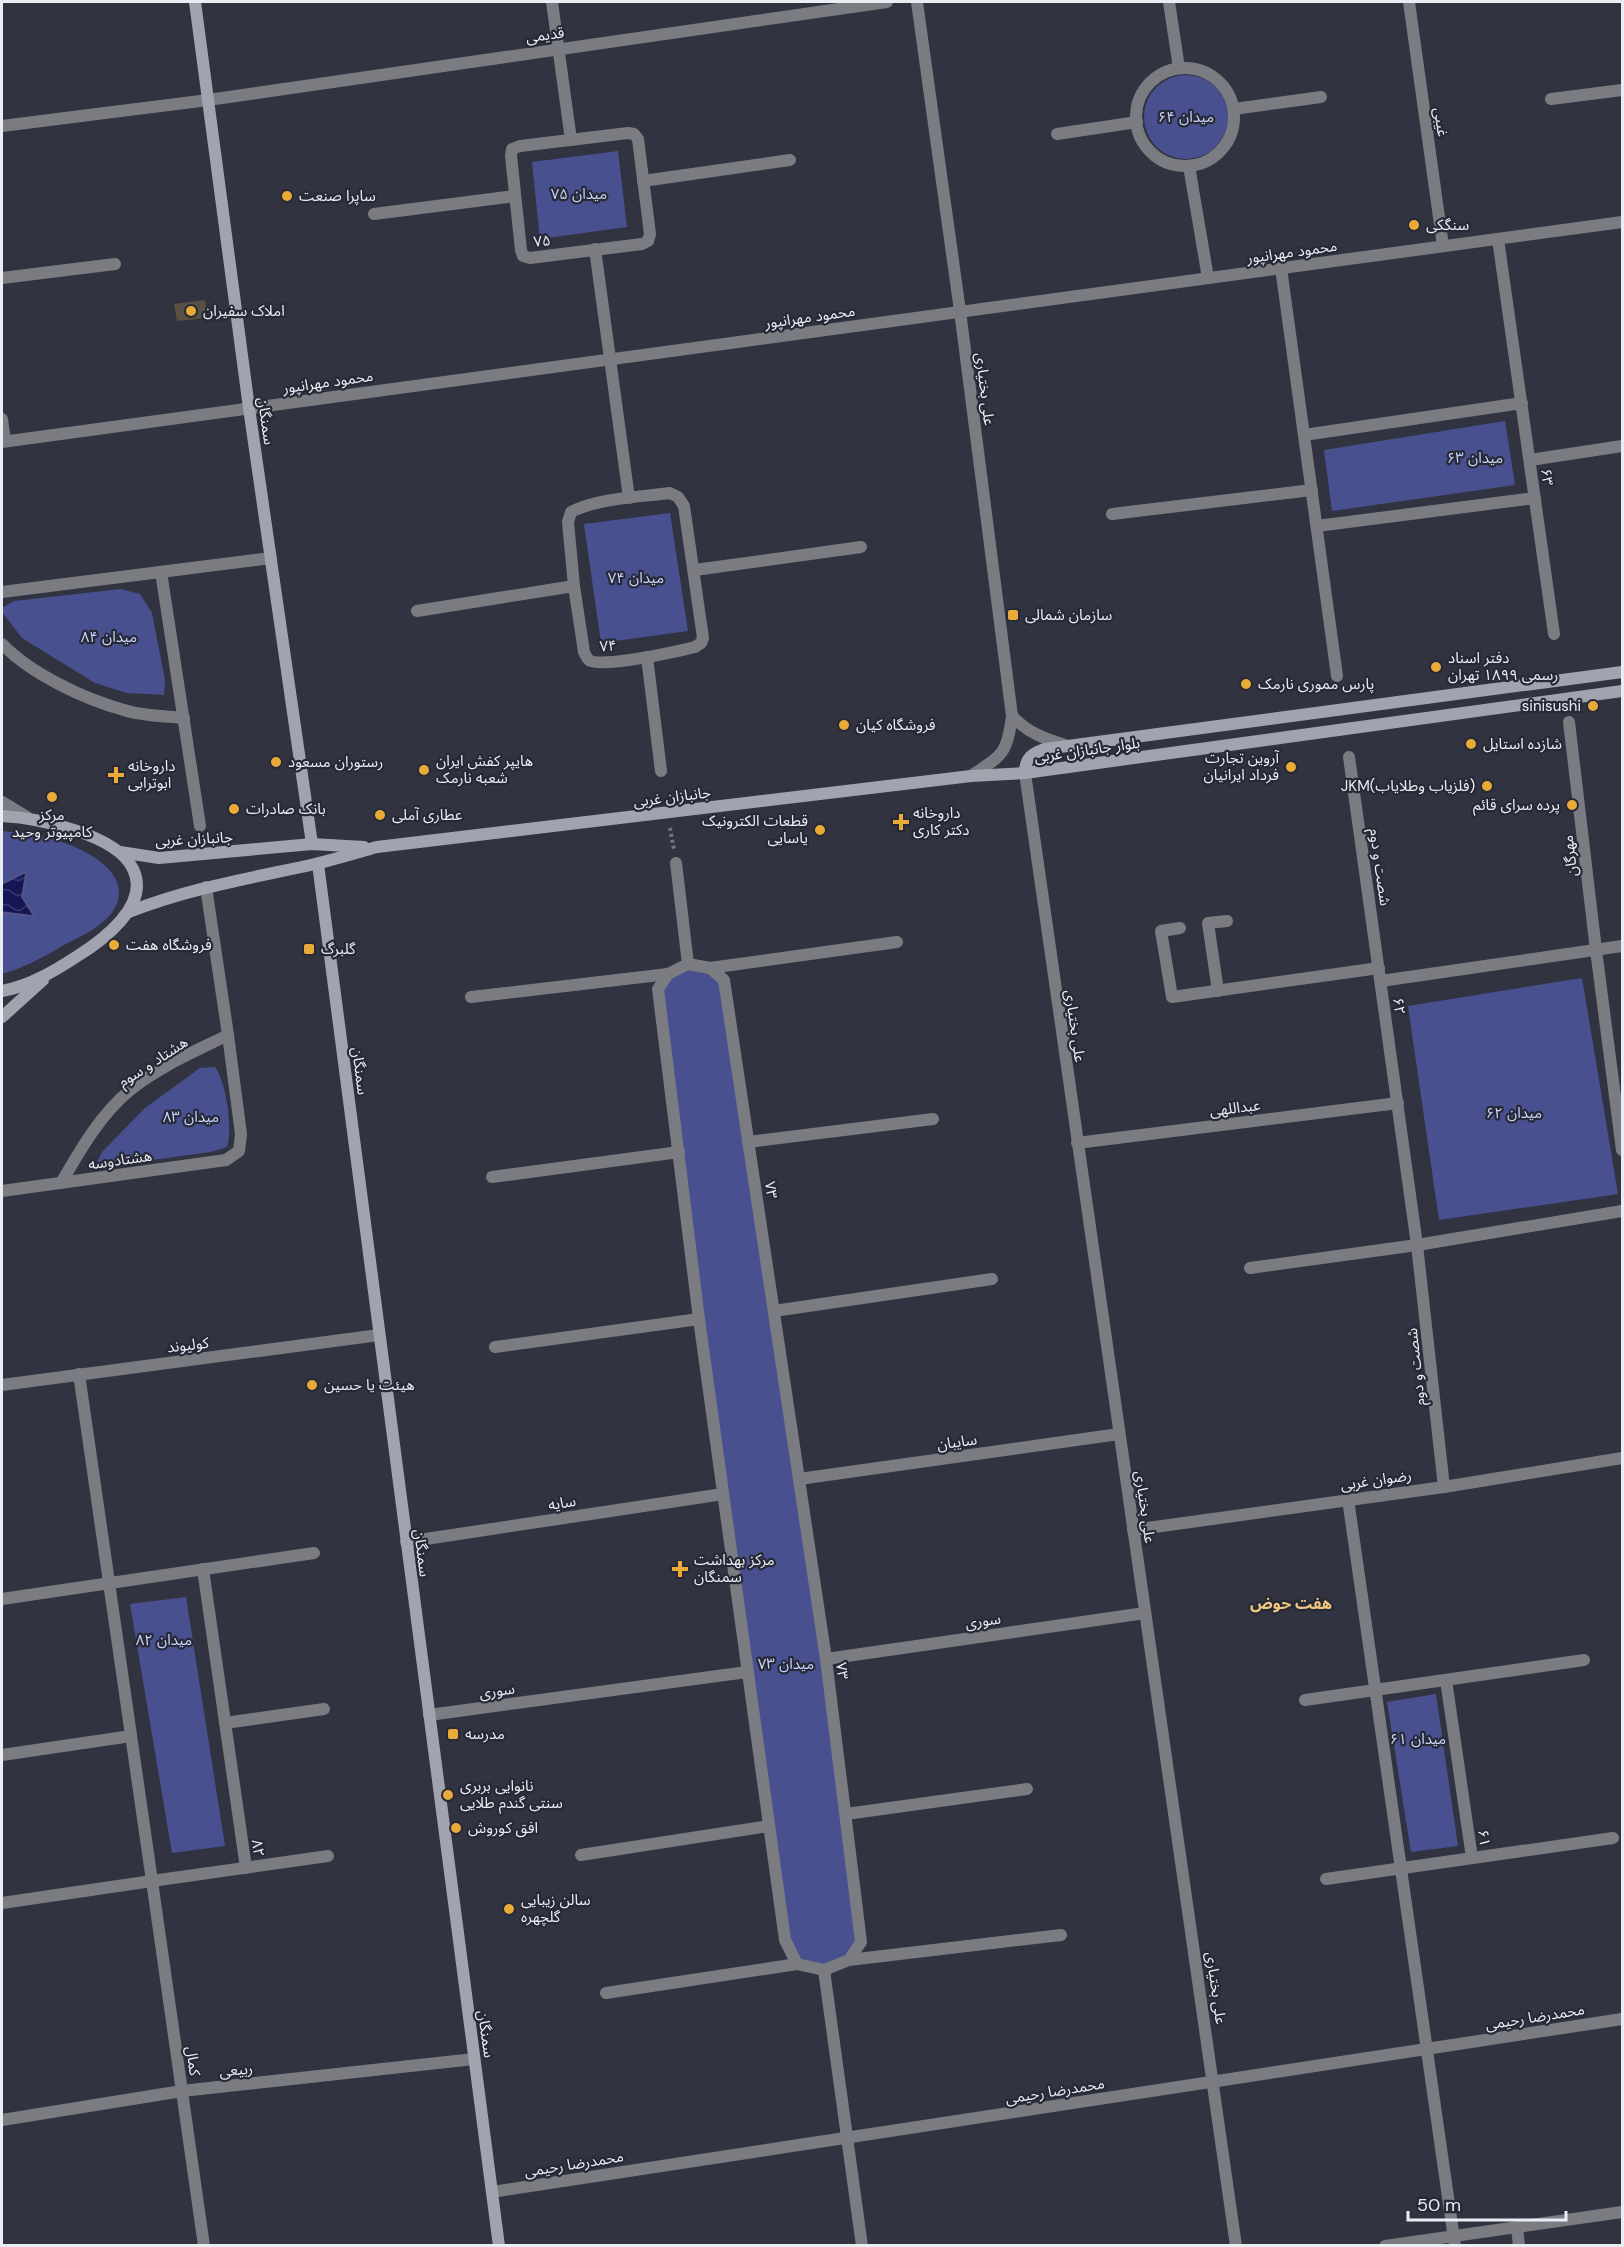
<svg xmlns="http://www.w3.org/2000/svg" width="1624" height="2247" viewBox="0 0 1624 2247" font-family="'DM Sans','Noto Sans Arabic',sans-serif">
  <defs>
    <pattern id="water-waves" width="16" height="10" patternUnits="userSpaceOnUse" patternTransform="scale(1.5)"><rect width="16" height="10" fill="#171654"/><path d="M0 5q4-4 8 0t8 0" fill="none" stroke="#39386d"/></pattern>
  </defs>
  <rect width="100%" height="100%" fill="#313440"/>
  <g fill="#485090">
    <circle cx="1186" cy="117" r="42"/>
    <path d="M618 151 627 227 540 239 532 162Z"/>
    <path d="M1505 421 1515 485 1332 511 1324 450Z"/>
    <path d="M670 513 688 631 601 643 584 524Z"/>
    <path d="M121 589 140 594 152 613 165 680 164 695 127 693 95 683 22 638 2 612V608L14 601Z"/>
    <path d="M2 831C18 833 36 834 52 839 80 846 138 873 113 911 103 926 80 937 64 945 44 957 24 968 2 974Z"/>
    <path d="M688 964 724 980 861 1942C840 1971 830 1971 797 1964L785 1940 658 989Z"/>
    <path d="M1582 978 1618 1194 1439 1220 1408 1006Z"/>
    <path d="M215 1067C226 1082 233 1129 227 1147L211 1152 108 1166 96 1164 102 1152 145 1108 200 1068Z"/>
    <path d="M186 1597 225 1846 172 1853 130 1604Z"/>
    <path d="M1436 1694 1458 1846 1411 1852 1387 1702Z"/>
  </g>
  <path fill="url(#water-waves)" stroke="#575684" stroke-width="1.5" d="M26 872 22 897 34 916 2 912V884Z"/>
  <path fill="#585043" d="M205 300 207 318 177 321 174 304Z"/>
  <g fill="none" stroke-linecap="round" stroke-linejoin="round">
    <path stroke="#71737e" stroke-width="4" stroke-dasharray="3 3" stroke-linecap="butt" d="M670 828 674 850"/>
    <g stroke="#7a7c82" stroke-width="12">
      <path d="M552 2 571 140"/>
      <path d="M917 2 960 311 1012 716C1007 755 1002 755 971 776"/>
      <path d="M1169 2 1179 68"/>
      <path d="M1409 2 1443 246"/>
      <circle cx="1185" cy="117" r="49"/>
      <path d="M1551 99 1622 90"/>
      <path d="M1234 109 1321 97"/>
      <path d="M2 126 208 100 887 2"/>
      <path d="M628 133 634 134 638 139 650 234 648 241 642 244 530 258 523 256 521 250 511 156 512 149 520 146Z"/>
      <path d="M1057 134 1137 122"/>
      <path d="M1189 166 1208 278"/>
      <path d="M643 181 790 160"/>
      <path d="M374 214 515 196"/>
      <path d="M1498 239 1554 634"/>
      <path d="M595 249 629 498"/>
      <path d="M1281 268 1337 676"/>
      <path d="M2 278 115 264"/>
      <path d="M2 419 5 441"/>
      <path d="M1304 435 1522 403"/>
      <path d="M2 442 1622 222"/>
      <path d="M1530 460 1622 446"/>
      <path d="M670 493 678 497 684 506 703 638 701 643 695 647C679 651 599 669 589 660 586 658 586 655 584 652L574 586 568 522 571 512C598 498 639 497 670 493Z"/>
      <path d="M1112 514 1312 490"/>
      <path d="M1317 526 1535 498"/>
      <path d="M695 570 861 547"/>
      <path d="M161 572 200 826"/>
      <path d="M2 592 271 558"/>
      <path d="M417 611 574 586"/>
      <path d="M2 644C31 674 84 699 124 710 142 716 164 716 184 718"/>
      <path d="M647 657 661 771"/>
      <path d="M1012 716C1028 733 1045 739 1068 746"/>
      <path d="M1569 722 1596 950 1622 1150"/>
      <path d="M1349 757 1417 1245 1444 1487"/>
      <path d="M1025 773 1236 2246"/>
      <path d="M2 802 27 817"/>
      <path d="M676 863 688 964"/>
      <path d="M1180 928 1161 931 1172 997 1379 968"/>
      <path d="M688 964 710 968 724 980 826 1659 861 1942 849 1960 824 1970 797 1964 785 1940 699 1319 658 989 668 974Z"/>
      <path d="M710 968 897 942"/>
      <path d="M1381 981 1622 946"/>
      <path d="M1218 991 1208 923 1227 921"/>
      <path d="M471 997 668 974"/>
      <path d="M748 1142 933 1119"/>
      <path d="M1077 1143 1398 1103"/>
      <path d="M492 1177 679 1152"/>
      <path d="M61 1183C80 1151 99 1116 129 1091 156 1068 196 1051 228 1035"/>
      <path d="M2 1191 226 1160 239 1151 241 1134 228 1035 206 887"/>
      <path d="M1250 1268 1417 1245 1622 1211"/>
      <path d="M774 1311 992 1279"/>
      <path d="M495 1347 699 1319"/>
      <path d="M79 1374 152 1881 328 1856"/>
      <path d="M2 1385 379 1335"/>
      <path d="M799 1479 1119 1434"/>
      <path d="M1348 1499 1455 2246"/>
      <path d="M1133 1530 1444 1487 1622 1458"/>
      <path d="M406 1542 723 1494"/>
      <path d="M203 1569 246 1868"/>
      <path d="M2 1599 314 1553"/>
      <path d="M826 1659 1145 1613"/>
      <path d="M1446 1680 1472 1858"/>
      <path d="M1305 1700 1584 1660"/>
      <path d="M429 1715 747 1672"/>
      <path d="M225 1723 324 1709"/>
      <path d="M2 1755 131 1736"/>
      <path d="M846 1814 1027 1789"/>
      <path d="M581 1855 769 1826"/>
      <path d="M1326 1879 1613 1838"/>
      <path d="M2 1903 152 1881 204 2246"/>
      <path d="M849 1960 1061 1935"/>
      <path d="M824 1970 862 2246"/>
      <path d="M606 1993 797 1964"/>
      <path d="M2 2120 182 2091 474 2059"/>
      <path d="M492 2192 1622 2019"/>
      <path d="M1517 2227 1519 2246"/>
      <path d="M1385 2246 1622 2212"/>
    </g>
    <g stroke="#a1a4ae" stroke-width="12">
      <path d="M195 2 249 408 312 844"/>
      <path d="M1025 773C1025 758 1031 754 1045 749L1622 672"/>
      <path d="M2 816C37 818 117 834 133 869 151 905 102 941 76 957 53 972 29 986 2 991"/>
      <path d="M120 852 159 858 312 844 364 847"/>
      <path d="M318 864 499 2246"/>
      <path d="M129 912C189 888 252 878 315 864 336 859 356 853 377 847L971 776 1025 773 1622 691"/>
      <path d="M2 1017 43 980"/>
    </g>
  </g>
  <g fill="#e9ab38" stroke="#272a36" stroke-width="2">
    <circle cx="287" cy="196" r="6"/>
    <circle cx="1414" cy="225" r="6"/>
    <circle cx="191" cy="311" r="6"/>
    <rect x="1007" y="609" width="12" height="12" rx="3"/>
    <circle cx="1436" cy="667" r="6"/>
    <circle cx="1246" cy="684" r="6"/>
    <circle cx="1593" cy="706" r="6"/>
    <circle cx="844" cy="725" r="6"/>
    <circle cx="1471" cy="744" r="6"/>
    <circle cx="276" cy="762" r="6"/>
    <circle cx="1291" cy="767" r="6"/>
    <circle cx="424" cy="770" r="6"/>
    <path d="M113 766h6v6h6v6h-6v6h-6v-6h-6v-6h6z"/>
    <circle cx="1487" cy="786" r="6"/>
    <circle cx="52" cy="797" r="6"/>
    <circle cx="1572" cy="805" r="6"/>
    <circle cx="234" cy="809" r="6"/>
    <circle cx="380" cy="815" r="6"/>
    <path d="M898 813h6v6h6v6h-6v6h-6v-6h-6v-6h6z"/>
    <circle cx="820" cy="830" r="6"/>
    <circle cx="114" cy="945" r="6"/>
    <rect x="303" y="943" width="12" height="12" rx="3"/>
    <circle cx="312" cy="1385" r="6"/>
    <path d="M677 1560h6v6h6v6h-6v6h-6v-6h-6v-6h6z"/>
    <rect x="447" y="1728" width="12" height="12" rx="3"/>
    <circle cx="448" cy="1795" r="6"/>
    <circle cx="456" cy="1828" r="6"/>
    <circle cx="509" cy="1909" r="6"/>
  </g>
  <g text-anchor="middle" stroke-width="4.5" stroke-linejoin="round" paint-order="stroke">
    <g font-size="15" fill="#ebedf5" stroke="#272a36">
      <text transform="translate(545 35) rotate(-8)" y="5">قدیمی</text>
      <text transform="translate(1441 122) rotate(82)" y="5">غیبی</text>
      <text transform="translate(542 241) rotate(-6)" y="5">۷۵</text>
      <text transform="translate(1292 252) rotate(-8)" y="5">محمود مهرانپور</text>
      <text transform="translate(810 317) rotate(-8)" y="5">محمود مهرانپور</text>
      <text transform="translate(328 382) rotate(-8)" y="5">محمود مهرانپور</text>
      <text transform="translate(985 389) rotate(83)" y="5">علی بختیاری</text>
      <text transform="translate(266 421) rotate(82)" y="5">سمنگان</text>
      <text transform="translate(1547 477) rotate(82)" y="5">۶۳</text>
      <text transform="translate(608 646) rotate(-3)" y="5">۷۴</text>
      <text transform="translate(1087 750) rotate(-8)" y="5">بلوار جانبازان غربی</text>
      <text transform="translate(672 797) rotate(-7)" y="5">جانبازان غربی</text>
      <text transform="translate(194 839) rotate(-3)" y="5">جانبازان غربی</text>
      <text transform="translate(1570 856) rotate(-97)" y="5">مهرگان</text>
      <text transform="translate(1380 867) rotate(82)" y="5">شصت و دوم</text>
      <text transform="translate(1399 1006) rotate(82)" y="5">۶۲</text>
      <text transform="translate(1075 1026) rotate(82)" y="5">علی بختیاری</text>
      <text transform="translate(153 1062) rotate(-33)" y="5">هشتاد و سوم</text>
      <text transform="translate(360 1071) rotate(83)" y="5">سمنگان</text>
      <text transform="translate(1235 1108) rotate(-7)" y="5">عبداللهی</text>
      <text transform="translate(120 1160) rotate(-8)" y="5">هشتادوسه</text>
      <text transform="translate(771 1190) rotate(81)" y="5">۷۳</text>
      <text transform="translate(188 1345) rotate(-7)" y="5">کولیوند</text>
      <text transform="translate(1416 1367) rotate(-96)" y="5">شصت و دوم</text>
      <text transform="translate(957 1442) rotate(-8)" y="5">سایبان</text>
      <text transform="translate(1376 1480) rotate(-8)" y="5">رضوان غربی</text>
      <text transform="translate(562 1503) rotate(-9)" y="5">سایه</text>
      <text transform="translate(1145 1507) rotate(82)" y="5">علی بختیاری</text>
      <text transform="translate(422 1553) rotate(83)" y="5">سمنگان</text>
      <text transform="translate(983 1621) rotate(-8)" y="5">سوری</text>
      <text transform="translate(842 1671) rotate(83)" y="5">۷۳</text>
      <text transform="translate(497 1691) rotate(-8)" y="5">سوری</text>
      <text transform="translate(1484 1838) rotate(82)" y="5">۶۱</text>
      <text transform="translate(258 1848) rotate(82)" y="5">۸۲</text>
      <text transform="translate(1216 1988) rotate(82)" y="5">علی بختیاری</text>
      <text transform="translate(1535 2017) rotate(-9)" y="5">محمدرضا رحیمی</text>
      <text transform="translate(486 2034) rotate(82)" y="5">سمنگان</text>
      <text transform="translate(193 2061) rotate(82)" y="5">کمال</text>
      <text transform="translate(236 2070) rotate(-6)" y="5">ربیعی</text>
      <text transform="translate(1055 2091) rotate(-9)" y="5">محمدرضا رحیمی</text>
      <text transform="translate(574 2164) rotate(-9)" y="5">محمدرضا رحیمی</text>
    </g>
    <g font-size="15" fill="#cad3fa" stroke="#272a36">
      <text x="1186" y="122">میدان ۶۴</text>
      <text x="579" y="199">میدان ۷۵</text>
      <text x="1475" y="463">میدان ۶۳</text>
      <text x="636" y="583">میدان ۷۴</text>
      <text x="109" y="642">میدان ۸۴</text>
      <text x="1514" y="1118">میدان ۶۲</text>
      <text x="191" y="1122">میدان ۸۳</text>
      <text x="164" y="1645">میدان ۸۲</text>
      <text x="786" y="1669">میدان ۷۳</text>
      <text x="1418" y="1744">میدان ۶۱</text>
    </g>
    <g font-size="15" fill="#ebedf5" stroke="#272a36" text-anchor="start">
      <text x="299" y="201">ساپرا صنعت</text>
      <text x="1426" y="230">سنگکی</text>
      <text x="203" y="316">املاک سفیران</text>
      <text x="1025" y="620">سازمان شمالی</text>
      <text x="1448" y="663">دفتر اسناد<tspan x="1448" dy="17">رسمی ۱۸۹۹ تهران</tspan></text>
      <text x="1258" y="689">پارس مموری نارمک</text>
      <text x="1581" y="711" text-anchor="end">sinisushi</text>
      <text x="856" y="730">فروشگاه کیان</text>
      <text x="1483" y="749">شازده استایل</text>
      <text x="1279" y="763" text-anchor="end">آروین تجارت<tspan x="1279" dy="17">فرداد ایرانیان</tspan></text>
      <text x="436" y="766">هایپر کفش ایران<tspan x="436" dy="17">شعبه نارمک</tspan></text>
      <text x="288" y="767">رستوران مسعود</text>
      <text x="128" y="771">داروخانه<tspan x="128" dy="17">ابوترابی</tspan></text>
      <text x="1475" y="791" text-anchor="end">JKM(فلزیاب وطلایاب)</text>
      <text x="1560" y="810" text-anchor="end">پرده سرای قائم</text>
      <text x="246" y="814">بانک صادرات</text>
      <text x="913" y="818">داروخانه<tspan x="913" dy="17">دکتر کاری</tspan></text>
      <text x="52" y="820" text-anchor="middle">مرکز<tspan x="52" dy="17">کامپیوتر وحید</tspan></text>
      <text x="392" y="820">عطاری آملی</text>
      <text x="808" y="826" text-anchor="end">قطعات الکترونیک<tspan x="808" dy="17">یاسایی</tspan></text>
      <text x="126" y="950">فروشگاه هفت</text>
      <text x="321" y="954">گلبرگ</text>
      <text x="324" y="1390">هیئت یا حسین</text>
      <text x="694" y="1565">مرکز بهداشت<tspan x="694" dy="17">سمنگان</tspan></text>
      <text x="465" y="1739">مدرسه</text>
      <text x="460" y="1791">نانوایی بربری<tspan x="460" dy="17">سنتی گندم طلایی</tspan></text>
      <text x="468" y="1833">افق کوروش</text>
      <text x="521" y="1905">سالن زیبایی<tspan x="521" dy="17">گلچهره</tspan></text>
    </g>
    <g font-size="16" font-weight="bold" fill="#f0c580" stroke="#272a36">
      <text x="1291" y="1609">هفت حوض</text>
    </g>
  </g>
  <rect width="1624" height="2247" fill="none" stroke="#ebedf5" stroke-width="6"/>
  <path d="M1408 2211v9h158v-9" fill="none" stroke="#ebedf5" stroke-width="3"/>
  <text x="1417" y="2211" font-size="18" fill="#ebedf5" stroke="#272a36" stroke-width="4.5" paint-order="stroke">50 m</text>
</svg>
